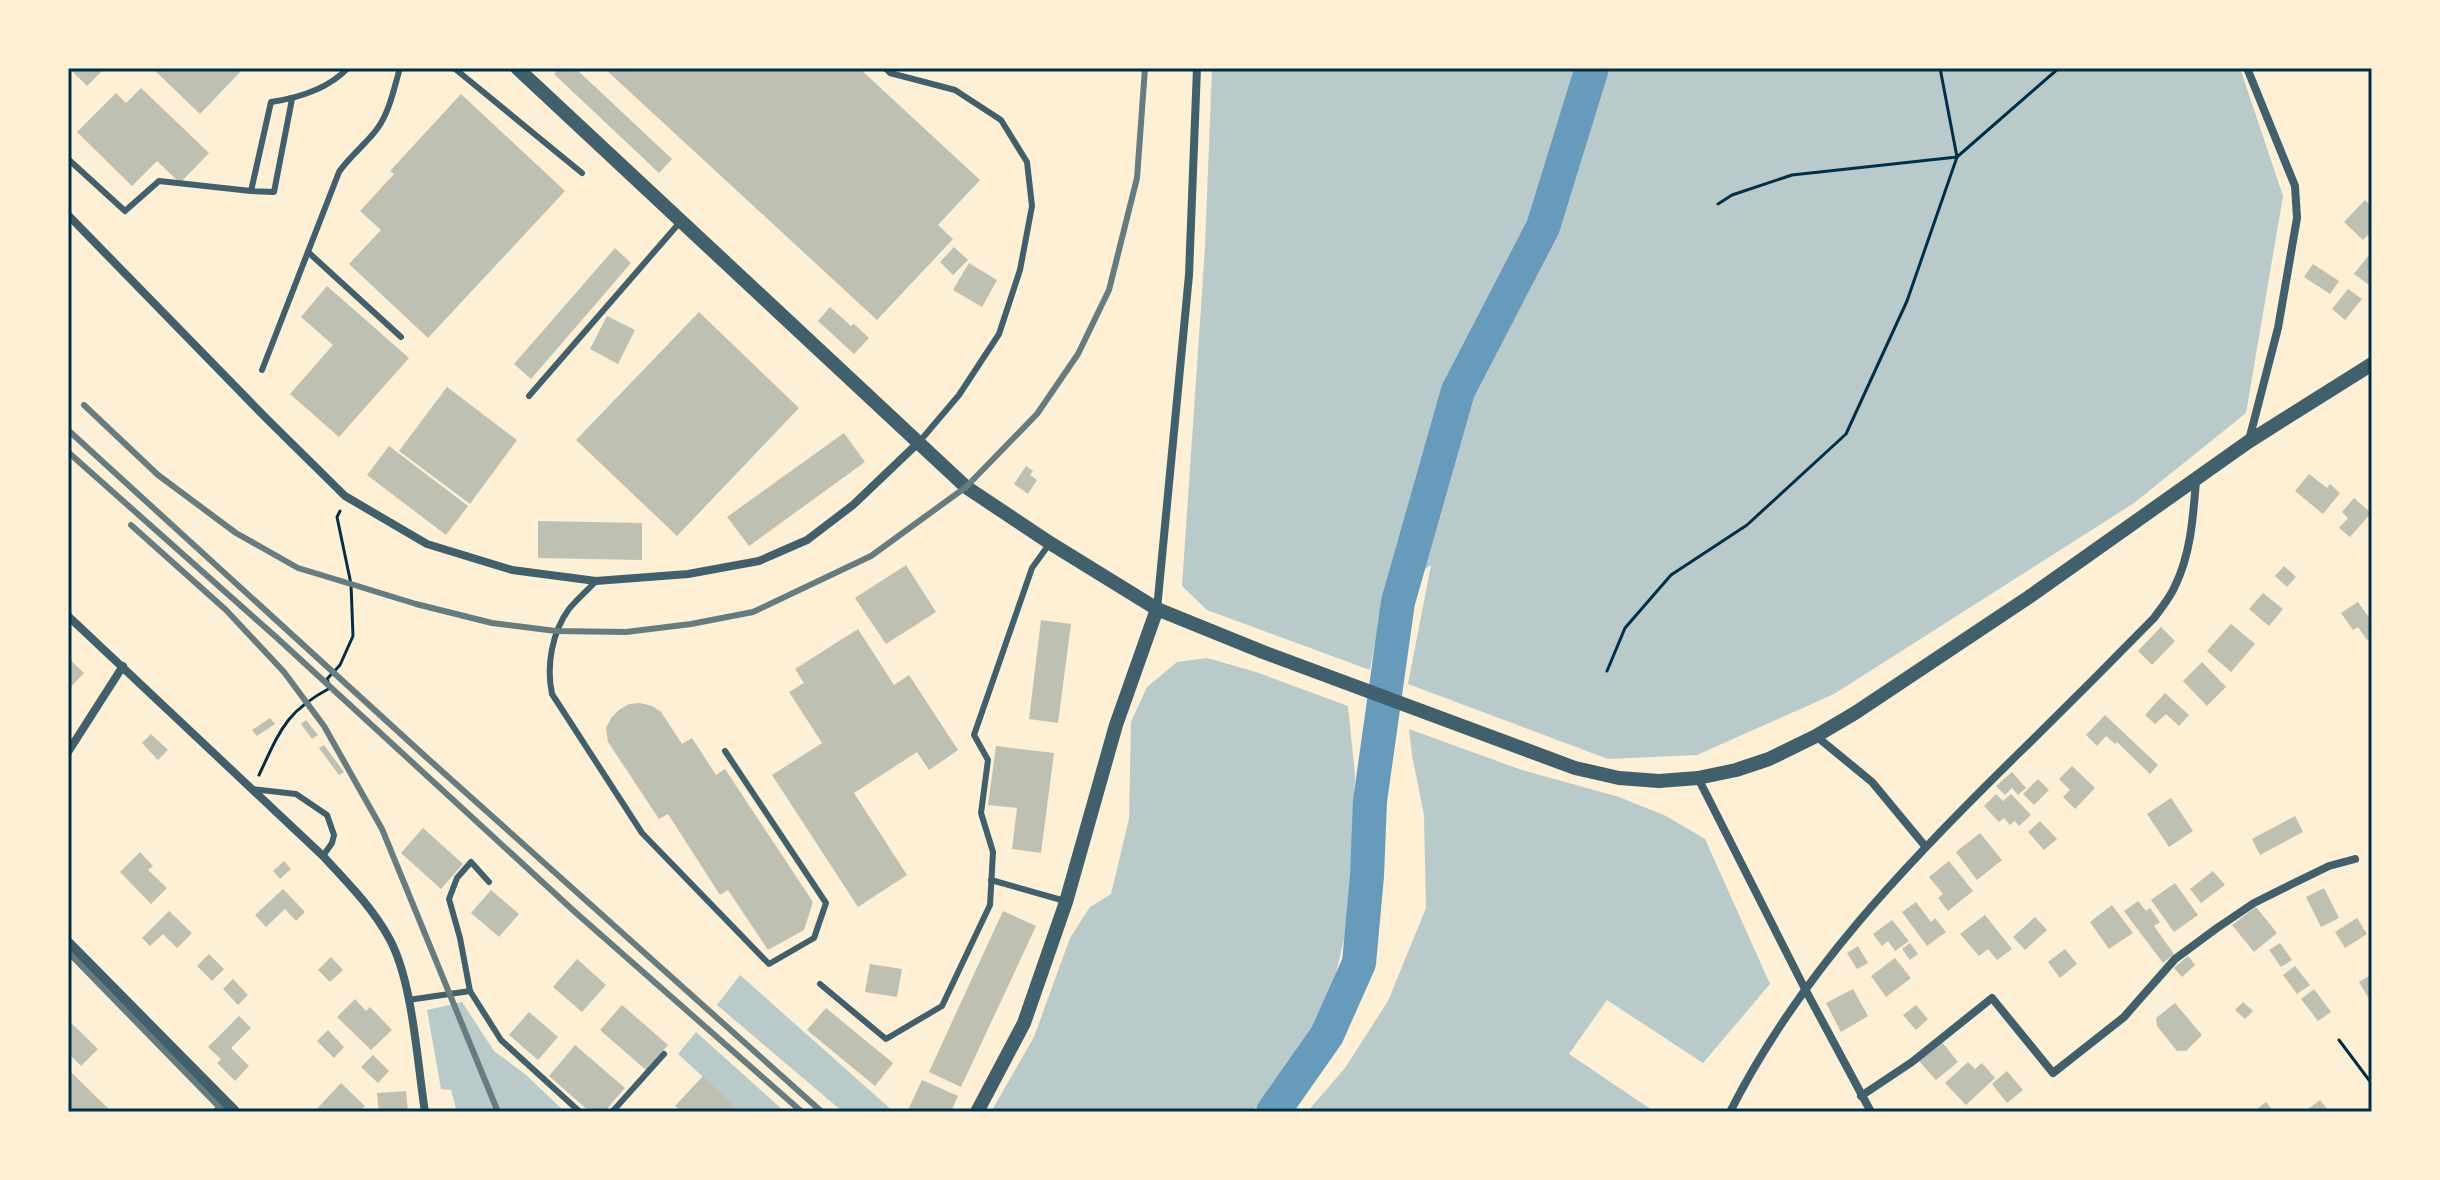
<svg xmlns="http://www.w3.org/2000/svg" width="2440" height="1180" viewBox="0 0 2440 1180" font-family="Montserrat,sans-serif">
  <rect width="100%" height="100%" fill="#fdf0d5"/>
  <g fill="#b9caca">
    <path d="M1212 68H2240L2283 196 2246 413 2134 503 1834 694 1697 755 1608 759 1408 684 1431 565 1384 596 1370 670 1207 610 1182 586 1205 248Z"/>
    <path d="M1207 658 1256 672 1348 706 1355 775 1349 918 1327 1011 1260 1105 1248 1112H991L1034 1037 1070 938 1090 907 1111 894 1129 819 1131 722 1147 687 1177 662Z"/>
    <path d="M1409 729 1519 769 1619 797 1666 816 1705 839 1770 984 1703 1063 1607 1000 1569 1054 1655 1112H1307L1345 1068 1388 1001 1426 908 1424 815 1412 755Z"/>
    <path d="M740 975 894 1112H843L717 1005Z"/>
    <path d="M462 1002 494 1051 525 1074 565 1112H457L451 1090 441 1089 427 1010Z"/>
    <path d="M696 1032 785 1112H741L678 1054Z"/>
  </g>
  <g fill="none" stroke-linecap="round" stroke-linejoin="round">
    <path stroke="#669bbc" stroke-width="34" d="M1273 1112 1327 1035 1359 963 1367 876 1370 801 1398 602 1458 391 1543 227 1592 68"/>
  </g>
  <g fill="#bec0b2">
    <path d="M69 68H105L87 86Z"/>
    <path d="M152 68H244L200 114Z"/>
    <path d="M559 68H575L672 159 659 173 554 74Z"/>
    <path d="M604 68H859L980 180 938 225 953 239 877 320Z"/>
    <path d="M141 88 209 153 180 183 157 161 132 186 77 132 116 93 126 103Z"/>
    <path d="M461 94 565 191 428 338 349 264 381 230 360 211 394 174 390 171Z"/>
    <path d="M2365 200 2372 207V231L2363 240 2344 222Z"/>
    <path d="M954 247 968 260 953 275 940 262Z"/>
    <path d="M615 248 631 263 531 379 514 364Z"/>
    <path d="M2372 251V287L2354 274Z"/>
    <path d="M969 263 997 280 982 307 953 290Z"/>
    <path d="M2313 264 2339 281 2330 294 2304 277Z"/>
    <path d="M327 286 409 358 339 437 290 394 333 345 301 317Z"/>
    <path d="M2348 289 2362 299 2345 320 2332 309Z"/>
    <path d="M830 307 851 326 854 324 869 338 854 354 818 321Z"/>
    <path d="M699 312 799 408 677 536 576 440Z"/>
    <path d="M607 316 635 330 618 364 590 349Z"/>
    <path d="M447 387 517 440 470 504 399 451Z"/>
    <path d="M844 433 865 462 749 546 727 517Z"/>
    <path d="M389 446 468 506 446 535 367 475Z"/>
    <path d="M1026 466 1033 471 1030 475 1037 480 1028 494 1014 484Z"/>
    <path d="M2309 474 2327 488 2330 484 2340 493 2323 514 2295 491Z"/>
    <path d="M2354 498 2371 513 2350 537 2339 528 2348 518 2342 512Z"/>
    <path d="M538 521 642 523V560L538 558Z"/>
    <path d="M906 565 936 612 886 644 855 598Z"/>
    <path d="M2284 566 2296 577 2287 587 2275 576Z"/>
    <path d="M2263 593 2283 609 2269 626 2249 609Z"/>
    <path d="M2358 602 2372 622V637L2367 640 2358 627 2353 630 2341 613Z"/>
    <path d="M1041 620 1071 624 1058 723 1029 719Z"/>
    <path d="M2231 624 2255 644 2231 672 2207 651Z"/>
    <path d="M2161 627 2175 641 2152 665 2138 651Z"/>
    <path d="M858 629 894 685 909 675 958 750 929 770 917 752 854 793 907 875 858 907 772 775 822 743 789 692 804 683 795 669Z"/>
    <path d="M68 658 84 673 68 690Z"/>
    <path d="M2202 662 2226 687 2207 706 2183 681Z"/>
    <path d="M2165 693 2189 715 2179 726 2166 714 2155 724 2145 715Z"/>
    <path d="M640 703 652 706 661 712 682 744 692 738 716 775 725 769 813 902 804 930 768 950 728 890 720 895 668 814 659 819 608 742 606 728 611 718 619 710 629 704Z"/>
    <path d="M2105 715 2158 765 2150 774 2117 742 2115 744 2106 736 2097 746 2086 735Z"/>
    <path d="M270 718 275 724 257 736 252 730Z"/>
    <path d="M306 720 318 735 312 739 301 724Z"/>
    <path d="M151 734 168 750 158 760 142 743Z"/>
    <path d="M324 745 344 772 339 775 319 748Z"/>
    <path d="M996 746 1054 753 1041 853 1012 849 1017 808 988 805Z"/>
    <path d="M2072 766 2095 788 2075 809 2063 797 2070 790 2059 779Z"/>
    <path d="M2012 772 2026 788 2018 795 2012 788 2005 795 1996 786Z"/>
    <path d="M2038 779 2049 790 2034 805 2023 794Z"/>
    <path d="M1996 794 2003 801 2011 794 2031 815 2019 826 2015 821 2010 825 2004 818 1999 822 1984 806Z"/>
    <path d="M2171 798 2193 831 2169 847 2147 814Z"/>
    <path d="M2295 816 2303 832 2260 855 2252 839Z"/>
    <path d="M2040 821 2057 839 2044 850 2028 832Z"/>
    <path d="M423 828 463 864 441 889 401 853Z"/>
    <path d="M1980 833 2002 860 1977 880 1956 852Z"/>
    <path d="M140 852 153 866 148 870 167 888 151 904 120 872Z"/>
    <path d="M284 861 291 869 280 879 273 871Z"/>
    <path d="M1949 861 1973 891 1948 911 1938 898 1943 894 1929 877Z"/>
    <path d="M2213 871 2225 885 2201 903 2190 889Z"/>
    <path d="M2175 883 2198 915 2174 932 2151 900Z"/>
    <path d="M2324 888 2339 918 2321 927 2306 897Z"/>
    <path d="M283 889 305 912 296 921 285 909 266 927 255 915Z"/>
    <path d="M491 890 519 914 499 937 471 913Z"/>
    <path d="M2138 901 2146 911 2150 908 2160 922 2154 926 2174 954 2163 963 2124 911Z"/>
    <path d="M1916 902 1931 922 1935 918 1946 932 1927 946 1902 912Z"/>
    <path d="M2112 905 2133 933 2109 949 2090 922Z"/>
    <path d="M2256 907 2277 933 2254 952 2232 925Z"/>
    <path d="M169 911 192 933 177 948 163 934 150 946 142 938Z"/>
    <path d="M1003 911 1036 926 961 1087 929 1072Z"/>
    <path d="M1985 915 2012 949 1997 960 1988 949 1979 956 1960 934Z"/>
    <path d="M2035 917 2047 930 2025 950 2013 937Z"/>
    <path d="M2357 918 2367 934 2345 948 2335 932Z"/>
    <path d="M1892 920 1909 941 1895 951 1888 941 1882 946 1873 934Z"/>
    <path d="M1910 943 1918 954 1910 960 1902 949Z"/>
    <path d="M2280 943 2292 960 2281 967 2269 950Z"/>
    <path d="M1858 946 1868 963 1857 969 1847 953Z"/>
    <path d="M2065 949 2077 964 2060 978 2048 962Z"/>
    <path d="M209 954 224 969 212 981 197 966Z"/>
    <path d="M2188 956 2195 965 2182 977 2174 968Z"/>
    <path d="M331 957 343 970 330 982 318 970Z"/>
    <path d="M1895 958 1911 978 1886 997 1871 976Z"/>
    <path d="M577 959 606 985 582 1012 553 987Z"/>
    <path d="M870 964 902 969 897 997 865 992Z"/>
    <path d="M2295 966 2310 985 2297 994 2283 975Z"/>
    <path d="M2369 976 2372 981V1004L2359 982Z"/>
    <path d="M233 979 248 995 238 1005 223 989Z"/>
    <path d="M1853 989 1868 1016 1841 1032 1826 1003Z"/>
    <path d="M2314 989 2331 1012 2318 1021 2301 999Z"/>
    <path d="M355 999 366 1011 370 1007 392 1030 371 1050 337 1017Z"/>
    <path d="M2243 1002 2253 1011 2245 1019 2235 1010Z"/>
    <path d="M2175 1003 2202 1035 2186 1051H2177L2157 1026 2156 1018Z"/>
    <path d="M622 1005 668 1045 646 1070 600 1030Z"/>
    <path d="M1916 1005 1928 1019 1916 1030 1903 1015Z"/>
    <path d="M826 1008 893 1063 875 1086 807 1030Z"/>
    <path d="M529 1012 558 1037 538 1060 509 1035Z"/>
    <path d="M239 1016 251 1028 231 1048 249 1066 235 1081 217 1063 221 1059 208 1047Z"/>
    <path d="M68 1020 98 1049 81 1066 68 1053Z"/>
    <path d="M328 1030 344 1047 334 1058 317 1041Z"/>
    <path d="M1942 1042 1958 1062 1936 1080 1919 1061Z"/>
    <path d="M575 1045 625 1088 604 1112H590L549 1076Z"/>
    <path d="M373 1055 389 1071 378 1083 361 1067Z"/>
    <path d="M1968 1062 1975 1069 1982 1063 1995 1078 1966 1105 1945 1083Z"/>
    <path d="M68 1069 87 1088 112 1112H68Z"/>
    <path d="M2007 1071 2023 1090 2007 1103 1992 1084Z"/>
    <path d="M703 1076 741 1112H682L675 1106Z"/>
    <path d="M922 1080 958 1096 951 1112H907Z"/>
    <path d="M341 1083 365 1106 359 1112H314Z"/>
    <path d="M406 1091 408 1112H379L377 1093Z"/>
    <path d="M2320 1100 2330 1112H2304Z"/>
    <path d="M2266 1102 2274 1112H2259L2257 1109Z"/>
  </g>
  <g fill="none" stroke-linecap="round" stroke-linejoin="round">
    <g stroke="#003049" stroke-width="3">
      <path d="M1718 204 1732 195 1792 175 1957 157 1940 68"/>
      <path d="M1607 671 1625 628 1671 575 1747 525 1846 434 1907 301 1957 157 2059 68"/>
      <path d="M259 775C280 731 285 712 330 688L327 679 340 665 353 636 351 584 337 517 340 511"/>
      <path d="M2339 1040 2372 1084"/>
    </g>
    <g stroke="#3f606c" stroke-width="6">
      <path d="M454 68 582 173"/>
      <path d="M885 68 890 73 955 90 1001 120 1027 162 1032 206 1020 270 999 334 959 395 920 441"/>
      <path d="M292 99 274 192 251 191 271 102C298 98 329 88 348 68"/>
      <path d="M68 159 125 211 159 181 251 191"/>
      <path d="M308 252 401 337"/>
      <path d="M262 370 339 172C350 156 366 144 377 129 390 111 394 88 400 68"/>
      <path d="M529 396 681 221"/>
      <path d="M596 581C588 590 577 599 569 609 552 632 546 666 552 694L642 833 769 964 814 938 826 903 725 751"/>
      <path d="M252 789 296 794 327 815 334 835 332 843 323 856"/>
      <path d="M991 880 1065 901"/>
      <path d="M489 882 471 862 457 878 449 899 460 938 470 991 501 1040 580 1112"/>
      <path d="M820 984 886 1039 942 1006 990 905 993 852 981 813 988 760 974 735 1032 568 1050 543"/>
      <path d="M408 1000 470 991"/>
      <path d="M215 1112 224 1103"/>
      <path d="M612 1112 664 1054"/>
    </g>
    <g stroke="#3f606c" stroke-width="8">
      <path d="M2247 68 2295 186 2297 218 2278 328 2249 440"/>
      <path d="M68 215 265 417 345 496 427 544 512 570 596 581 688 574 759 561 807 540 853 505 918 443"/>
      <path d="M1157 609 1189 275 1197 68"/>
      <path d="M68 616 323 856C347 882 372 907 389 938 413 981 417 1062 425 1112"/>
      <path d="M1816 736 1872 782 1925 846"/>
      <path d="M68 752 123 666"/>
      <path d="M1698 778 1805 989 1871 1112"/>
      <path d="M1861 1096 1912 1062 1992 998 2053 1073 2124 1017 2175 959 2217 928 2254 903 2288 886 2329 866 2355 859"/>
      <path d="M1730 1112C1800 973 1907 863 2017 755 2063 710 2109 664 2154 618 2161 608 2170 598 2175 586 2191 553 2193 517 2196 481"/>
    </g>
    <g stroke="#3f606c" stroke-width="14">
      <path d="M517 68 966 487 1050 543 1157 609 1263 652 1575 768 1619 778 1659 781 1698 778 1736 770 1769 759 1816 736 1855 713 2029 597 2248 442 2372 364"/>
      <path d="M68 945 233 1112"/>
      <path d="M977 1112 1024 1023 1066 902 1116 725 1157 609"/>
    </g>
    <g stroke="#657d81" stroke-width="6">
      <path d="M84 405 158 475 236 533 298 568 351 584 416 604 492 623 556 631 626 632 691 624 753 612 871 556 966 487 1037 414 1078 354 1109 290 1137 178 1145 68"/>
      <path d="M68 430 426 757 822 1112"/>
      <path d="M68 452 276 637 575 912 802 1112"/>
      <path d="M131 525 226 610 284 672 324 726 382 829 498 1112"/>
      <path d="M68 952 224 1112"/>
    </g>
  </g>
  <rect width="2440" height="1180" fill="none" stroke="#fdf0d5" stroke-width="140"/>
  <rect x="70" y="70" width="2300" height="1040" fill="none" stroke="#003049" stroke-width="3"/>
</svg>
